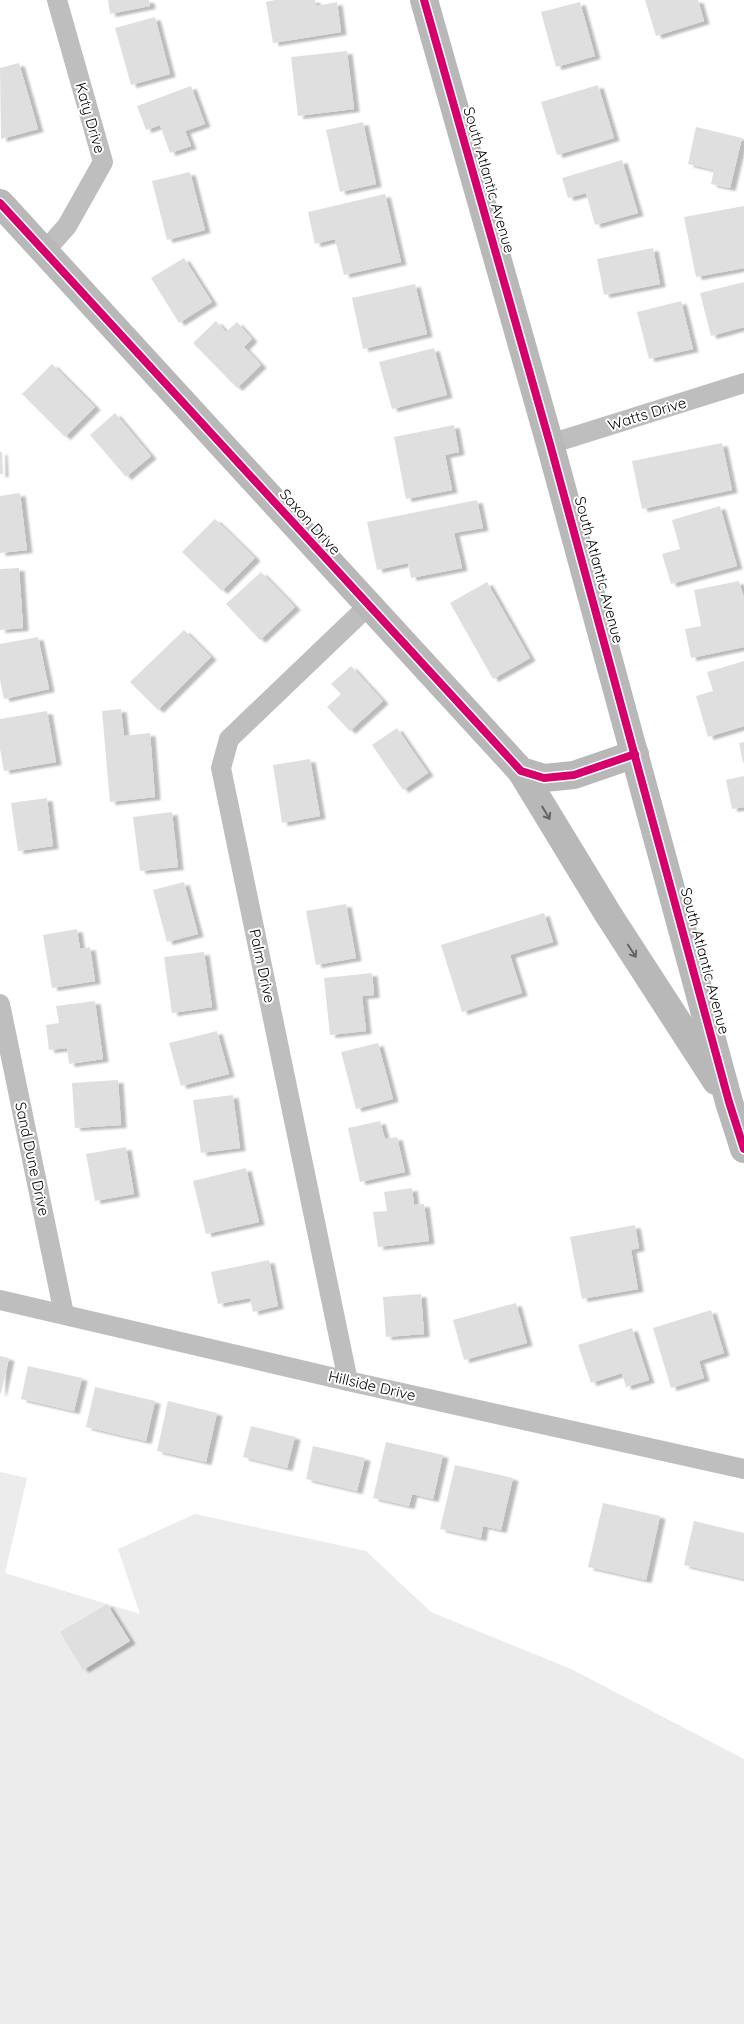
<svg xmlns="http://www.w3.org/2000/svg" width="744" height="2024" viewBox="0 0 744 2024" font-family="Quicksand,sans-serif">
  <defs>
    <filter id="shadow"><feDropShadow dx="5.5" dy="3" stdDeviation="1" flood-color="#0004"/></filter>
  </defs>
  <rect width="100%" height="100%" fill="#fff"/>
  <path fill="#ececec" d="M0 1472 27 1478 5 1573 140 1614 118 1549 195 1514 366 1551 431 1612 571 1669 744 1759V2024H0Z"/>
  <g fill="#dfdfdf" filter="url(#shadow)">
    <path d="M108 0H149L150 6 110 14Z"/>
    <path d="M275 0H315L316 6 337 2 341 32 273 43 266 2Z"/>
    <path d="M645 0H698L704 21 656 36Z"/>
    <path d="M580 2 595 56 556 67 541 12Z"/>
    <path d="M155 17 170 74 131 85 115 28Z"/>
    <path d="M347 51 354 109 298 116 291 57Z"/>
    <path d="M19 63 38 129 1 139 0 68Z"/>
    <path d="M598 85 614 138 557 155 541 102Z"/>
    <path d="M191 86 205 124 185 131 191 146 170 153 160 125 146 130 137 106Z"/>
    <path d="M363 122 376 184 340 192 326 130Z"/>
    <path d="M696 127 742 138 730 188 711 184 714 170 688 164Z"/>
    <path d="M622 160 638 213 595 225 586 193 568 198 562 178Z"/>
    <path d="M190 172 205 230 167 240 152 181Z"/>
    <path d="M385 194 401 262 344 275 335 239 315 244 308 212Z"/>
    <path d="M744 206V268L696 277 684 217Z"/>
    <path d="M653 248 660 284 604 295 597 259Z"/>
    <path d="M184 258 212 302 179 323 151 278Z"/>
    <path d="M744 282V327L711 336 700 293Z"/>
    <path d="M415 284 427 334 363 349 352 298Z"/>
    <path d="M681 301 693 349 649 359 637 312Z"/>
    <path d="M216 321 226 332 237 322 252 339 244 347 261 365 237 388 193 343Z"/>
    <path d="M434 348 447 395 392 409 379 362Z"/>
    <path d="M52 364 95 407 65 437 22 394Z"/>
    <path d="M115 413 151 456 126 477 90 435Z"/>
    <path d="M454 425 459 452 445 455 452 490 406 499 394 437Z"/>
    <path d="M722 443 732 490 642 509 632 461Z"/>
    <path d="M0 452H2L3 474H0Z"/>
    <path d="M20 493 27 550 0 553V496Z"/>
    <path d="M477 500 483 528 454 533 462 568 411 578 408 563 377 570 367 522Z"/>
    <path d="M720 506 737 566 671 584 662 554 680 549 672 520Z"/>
    <path d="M215 519 255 558 222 591 182 552Z"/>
    <path d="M19 568 23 628 0 630V569Z"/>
    <path d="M261 572 295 607 260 640 226 604Z"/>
    <path d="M739 581 744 598V647L691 658 685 629 701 626 694 590Z"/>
    <path d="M487 582 530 658 493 679 450 603Z"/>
    <path d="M184 630 211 657 158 710 130 682Z"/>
    <path d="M38 637 49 689 4 699 0 680V644Z"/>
    <path d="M744 661V726L708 737 696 696 713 691 707 672Z"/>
    <path d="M351 666 383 701 350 731 327 707 341 694 331 684Z"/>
    <path d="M121 709 124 736 150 733 155 797 110 802 102 711Z"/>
    <path d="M47 711 56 762 4 771 0 749V719Z"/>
    <path d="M397 728 428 773 403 790 372 745Z"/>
    <path d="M744 742V763H743L739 743Z"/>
    <path d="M310 759 320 816 282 823 273 765Z"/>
    <path d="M744 776V807L732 809 726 780Z"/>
    <path d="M47 798 53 846 18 851 11 803Z"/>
    <path d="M172 812 178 867 140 871 133 817Z"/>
    <path d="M184 882 198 934 167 942 153 890Z"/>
    <path d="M346 904 356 958 316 965 306 911Z"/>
    <path d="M544 913 553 942 510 955 522 993 462 1012 441 945Z"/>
    <path d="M77 929 80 949 90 947 95 981 52 988 43 935Z"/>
    <path d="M204 952 212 1007 172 1013 164 957Z"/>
    <path d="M372 973 374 995 362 996 366 1031 330 1035 324 978Z"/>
    <path d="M95 1001 103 1059 69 1064 67 1048 49 1050 46 1025 59 1023 56 1006Z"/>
    <path d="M217 1031 229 1074 181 1086 169 1043Z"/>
    <path d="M378 1043 393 1099 356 1109 341 1052Z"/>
    <path d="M118 1080 121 1125 75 1128 72 1083Z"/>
    <path d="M233 1095 240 1148 201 1153 193 1100Z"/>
    <path d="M380 1121 385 1139 397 1137 405 1172 360 1182 348 1128Z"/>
    <path d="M126 1147 134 1194 95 1201 86 1154Z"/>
    <path d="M246 1168 259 1222 206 1234 193 1181Z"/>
    <path d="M412 1188 414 1205 424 1204 429 1241 378 1247 373 1212 387 1211 384 1192Z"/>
    <path d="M635 1225 639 1248 631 1250 638 1289 582 1299 570 1237Z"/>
    <path d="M269 1260 278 1306 253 1312 250 1298 218 1304 211 1272Z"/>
    <path d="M421 1294 424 1334 386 1337 383 1297Z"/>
    <path d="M516 1303 527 1343 464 1360 453 1320Z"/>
    <path d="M711 1310 724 1353 699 1361 704 1378 671 1388 653 1328Z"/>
    <path d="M632 1328 649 1380 626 1387 622 1373 591 1383 578 1345Z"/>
    <path d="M0 1356 9 1358 1 1393H0Z"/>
    <path d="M28 1366 82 1378 74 1411 21 1399Z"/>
    <path d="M95 1387 155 1401 146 1441 86 1427Z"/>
    <path d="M168 1401 217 1413 206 1462 157 1451Z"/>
    <path d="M251 1426 295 1437 287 1468 243 1457Z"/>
    <path d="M386 1442 443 1455 433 1499 412 1494 409 1506 373 1498Z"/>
    <path d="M313 1446 365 1458 357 1491 306 1479Z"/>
    <path d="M455 1465 513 1478 501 1530 483 1526 481 1538 440 1529Z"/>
    <path d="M603 1503 660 1516 646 1580 588 1567Z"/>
    <path d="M694 1521 744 1533V1579L684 1565Z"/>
    <path d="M107 1604 130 1641 83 1670 60 1632Z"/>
  </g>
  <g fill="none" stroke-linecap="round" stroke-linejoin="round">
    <g stroke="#bebebe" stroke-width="20">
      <path d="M44 252 67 226 103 162 57 0"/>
      <path d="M550 444 744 383"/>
      <path d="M0 1004 64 1314"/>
      <path d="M0 1300 348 1381 744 1469"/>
      <path d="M348 1381 221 768 229 739 368 606"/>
    </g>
    <g stroke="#b8b8b8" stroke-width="28">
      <path d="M424 0 550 444 729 1102 744 1149"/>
      <path d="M0 203 521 771 544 778 574 775 635 754"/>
      <path d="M521 771 608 914 716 1081"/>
    </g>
    <defs>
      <g id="cycleway">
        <path d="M424 0 550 444 729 1102 744 1149"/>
        <path d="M0 203 521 771 544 778 574 775 635 754"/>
      </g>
    </defs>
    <use href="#cycleway" stroke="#fff" stroke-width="11"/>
    <use href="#cycleway" stroke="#d6006c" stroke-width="8"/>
  </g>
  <defs><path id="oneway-shaft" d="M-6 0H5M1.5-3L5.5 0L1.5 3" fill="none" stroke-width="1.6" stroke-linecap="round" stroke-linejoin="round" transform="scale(1.25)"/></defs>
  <g stroke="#656565">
    <use href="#oneway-shaft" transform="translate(546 813) rotate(59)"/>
    <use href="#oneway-shaft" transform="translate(632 951) rotate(57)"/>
  </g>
  <g text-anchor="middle" stroke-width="4" stroke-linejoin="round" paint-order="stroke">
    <g font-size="15" fill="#000" stroke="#fff">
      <text transform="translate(90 118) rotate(74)" y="5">Katy Drive</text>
      <text transform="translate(489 180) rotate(74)" y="5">South Atlantic Avenue</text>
      <text transform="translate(647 414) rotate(-17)" y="5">Watts Drive</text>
      <text transform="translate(310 522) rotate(48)" y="5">Saxon Drive</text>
      <text transform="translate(599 570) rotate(75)" y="5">South Atlantic Avenue</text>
      <text transform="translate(705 961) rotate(75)" y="5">South Atlantic Avenue</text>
      <text transform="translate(262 966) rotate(78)" y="5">Palm Drive</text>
      <text transform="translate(32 1159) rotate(78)" y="5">Sand Dune Drive</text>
      <text transform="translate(372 1386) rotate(13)" y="5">Hillside Drive</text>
    </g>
  </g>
</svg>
